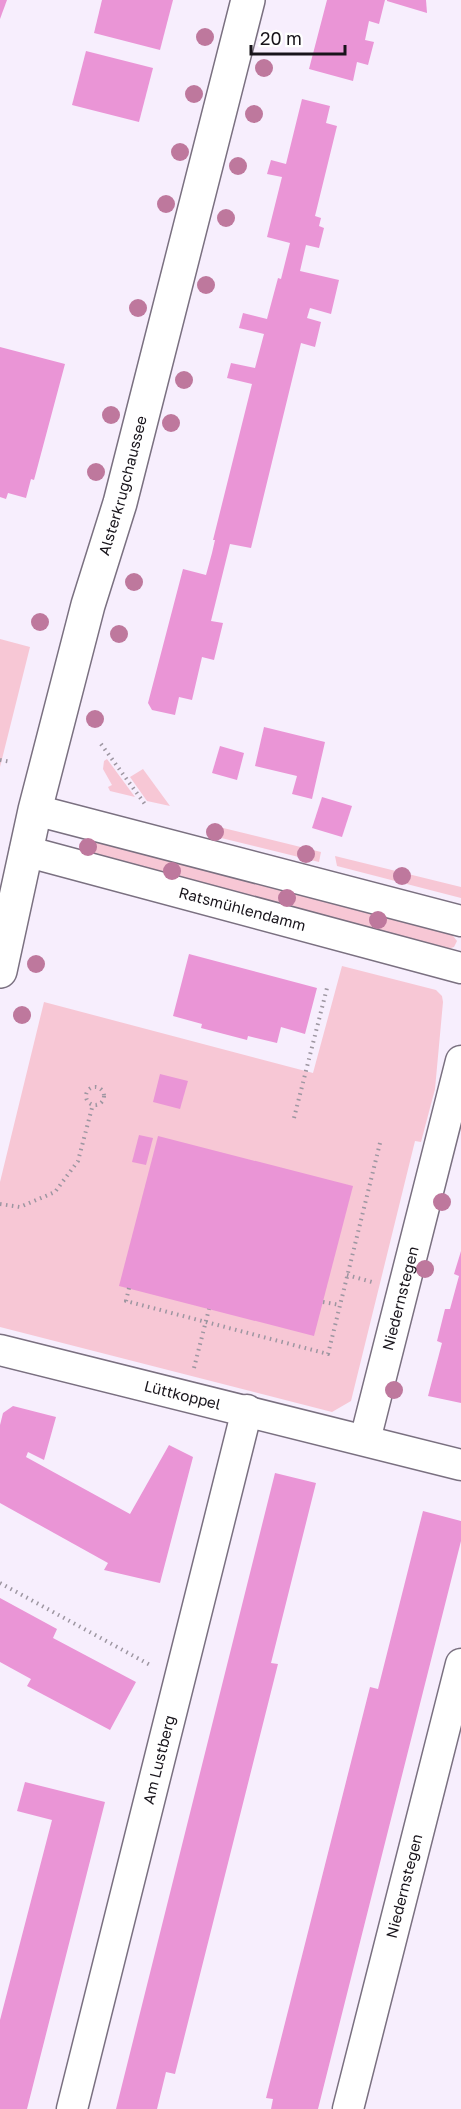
<svg xmlns="http://www.w3.org/2000/svg" width="461" height="2109" viewBox="0 0 461 2109" font-family="'Golos Text',sans-serif">
  <rect width="100%" height="100%" fill="#f7eefd"/>
  <g fill="#f7c7d5">
    <path d="M0 639 30 647 0 767Z"/>
    <path d="M107 759 135 797 110 791 108 787 112 785 103 769 104 761Z"/>
    <path d="M143 769 170 806 147 801 130 777Z"/>
    <path d="M211 825 321 852 319 862 209 835Z"/>
    <path d="M86 838 450 932 457 941 454 947 448 949 81 854Z"/>
    <path d="M335 856 461 887V898L337 866Z"/>
    <path d="M342 966 436 990 442 996 443 1002 435 1089 421 1142 415 1141 351 1401 332 1412 0 1327V1182L44 1002 313 1073Z"/>
  </g>
  <g fill="#ea95d6">
    <path d="M0 0H7L0 19Z"/>
    <path d="M102 0H173L160 50 94 33Z"/>
    <path d="M327 0H385L379 24 369 21 365 40 374 42 368 65 357 62 353 81 309 69Z"/>
    <path d="M426 0 427 13 387 1V0Z"/>
    <path d="M86 51 153 68 139 122 72 105Z"/>
    <path d="M302 99 330 106 326 123 337 126 315 216 321 218 319 226 324 228 319 248 306 245 300 271 339 280 331 314 310 308 307 318 321 322 315 347 301 343 251 548 230 544 211 621 223 623 214 660 202 657 192 700 179 697 175 715 152 710 148 703 183 569 206 575 212 553 215 540H213L252 384 227 378 231 363 255 368 264 334 239 328 243 313 267 319 278 278 281 279 290 243 267 237 282 177 267 174 271 160 286 164Z"/>
    <path d="M0 347 65 364 34 480 31 479 26 498 8 493 6 499 0 497Z"/>
    <path d="M264 727 325 742 312 799 292 794 297 776 255 766Z"/>
    <path d="M220 746 244 753 237 780 212 773Z"/>
    <path d="M322 797 352 806 342 837 312 828Z"/>
    <path d="M189 954 317 988 305 1034 281 1027 277 1043 248 1036 247 1040 201 1028 202 1024 173 1016Z"/>
    <path d="M160 1074 188 1081 180 1109 153 1102Z"/>
    <path d="M139 1135 153 1138 146 1165 132 1162Z"/>
    <path d="M158 1136 353 1186 314 1336 119 1286Z"/>
    <path d="M461 1251V1403L428 1396 442 1343 437 1341 445 1309H450L459 1276 454 1274Z"/>
    <path d="M13 1406 56 1417 44 1460 28 1452 26 1457 130 1514 169 1445 193 1457 160 1583 104 1570 108 1563 0 1503V1425L3 1413Z"/>
    <path d="M275 1473 316 1483 271 1663 278 1664 175 2074 166 2072 157 2109H116Z"/>
    <path d="M423 1511 461 1521V1541L318 2109H271L273 2099 266 2098 370 1687 378 1689Z"/>
    <path d="M0 1598 57 1629 53 1638 136 1682 110 1730 27 1686 31 1679 0 1662Z"/>
    <path d="M25 1782 105 1802 27 2109H0V2020L52 1820 17 1811Z"/>
  </g>
  <g fill="none" stroke-linecap="round" stroke-linejoin="round">
    <defs>
      <g id="street">
        <path d="M35 810 461 921"/>
        <path id="s1" d="M25 851 461 968"/>
        <path id="s2" d="M0 1350 461 1465"/>
        <path id="s3" d="M365 1440 461 1061"/>
        <path id="s4" d="M72 2109 247 1410"/>
        <path id="s5" d="M348 2109 461 1664"/>
      </g>
      <g id="secondary">
        <path id="s6" d="M0 971 35 810 88 605 120 503 248 0"/>
      </g>
    </defs>
    <use href="#street" stroke="#7a7080" stroke-width="33"/>
    <use href="#secondary" stroke="#7a7080" stroke-width="36"/>
    <g stroke="#9d96a1" stroke-width="4" stroke-dasharray="1.5 4.5" stroke-linecap="butt">
      <path d="M101 744 147 807"/>
      <path d="M0 760 11 762"/>
      <circle cx="95" cy="1096" r="9"/>
      <path d="M294 1118 327 988"/>
      <path d="M0 1204 20 1207 55 1192 78 1161 93 1104"/>
      <path d="M347 1275 372 1282"/>
      <path d="M129 1288 126 1301 328 1354 381 1139"/>
      <path d="M323 1302 340 1305"/>
      <path d="M194 1368 209 1309"/>
      <path d="M0 1583 152 1666"/>
    </g>
    <use href="#street" stroke="#fff" stroke-width="30"/>
    <use href="#secondary" stroke="#fff" stroke-width="33"/>
  </g>
  <g fill="#be789d">
    <circle cx="205" cy="37" r="9"/>
    <circle cx="264" cy="68" r="9"/>
    <circle cx="194" cy="94" r="9"/>
    <circle cx="254" cy="114" r="9"/>
    <circle cx="180" cy="152" r="9"/>
    <circle cx="238" cy="166" r="9"/>
    <circle cx="166" cy="204" r="9"/>
    <circle cx="226" cy="218" r="9"/>
    <circle cx="206" cy="285" r="9"/>
    <circle cx="138" cy="308" r="9"/>
    <circle cx="184" cy="380" r="9"/>
    <circle cx="111" cy="415" r="9"/>
    <circle cx="171" cy="423" r="9"/>
    <circle cx="96" cy="472" r="9"/>
    <circle cx="134" cy="582" r="9"/>
    <circle cx="40" cy="622" r="9"/>
    <circle cx="119" cy="634" r="9"/>
    <circle cx="95" cy="719" r="9"/>
    <circle cx="215" cy="832" r="9"/>
    <circle cx="88" cy="847" r="9"/>
    <circle cx="306" cy="854" r="9"/>
    <circle cx="172" cy="871" r="9"/>
    <circle cx="402" cy="876" r="9"/>
    <circle cx="287" cy="898" r="9"/>
    <circle cx="378" cy="920" r="9"/>
    <circle cx="36" cy="964" r="9"/>
    <circle cx="22" cy="1015" r="9"/>
    <circle cx="442" cy="1202" r="9"/>
    <circle cx="425" cy="1269" r="9"/>
    <circle cx="394" cy="1390" r="9"/>
  </g>
  <g text-anchor="middle" stroke-width="6" stroke-linejoin="round" paint-order="stroke">
    <g font-size="15" fill="#18141b" stroke="#fff">
      <text dy="5" stroke="none"><textPath href="#s6" startOffset="501">Alsterkrugchaussee</textPath></text>
      <text dy="5" stroke="none"><textPath href="#s1" startOffset="225">Ratsmühlendamm</textPath></text>
      <text dy="5" stroke="none"><textPath href="#s3" startOffset="146">Niedernstegen</textPath></text>
      <text dy="5" stroke="none"><textPath href="#s2" startOffset="188">Lüttkoppel</textPath></text>
      <text dy="5" stroke="none"><textPath href="#s4" startOffset="360">Am Lustberg</textPath></text>
      <text dy="5" stroke="none"><textPath href="#s5" startOffset="230">Niedernstegen</textPath></text>
    </g>
  </g>
  <path d="M251 45v9h94v-9" fill="none" stroke="#18141b" stroke-width="3"/>
  <text x="260" y="45" font-size="18" fill="#18141b" stroke="#ffffff" stroke-width="4.5" paint-order="stroke">20 m</text>
</svg>
